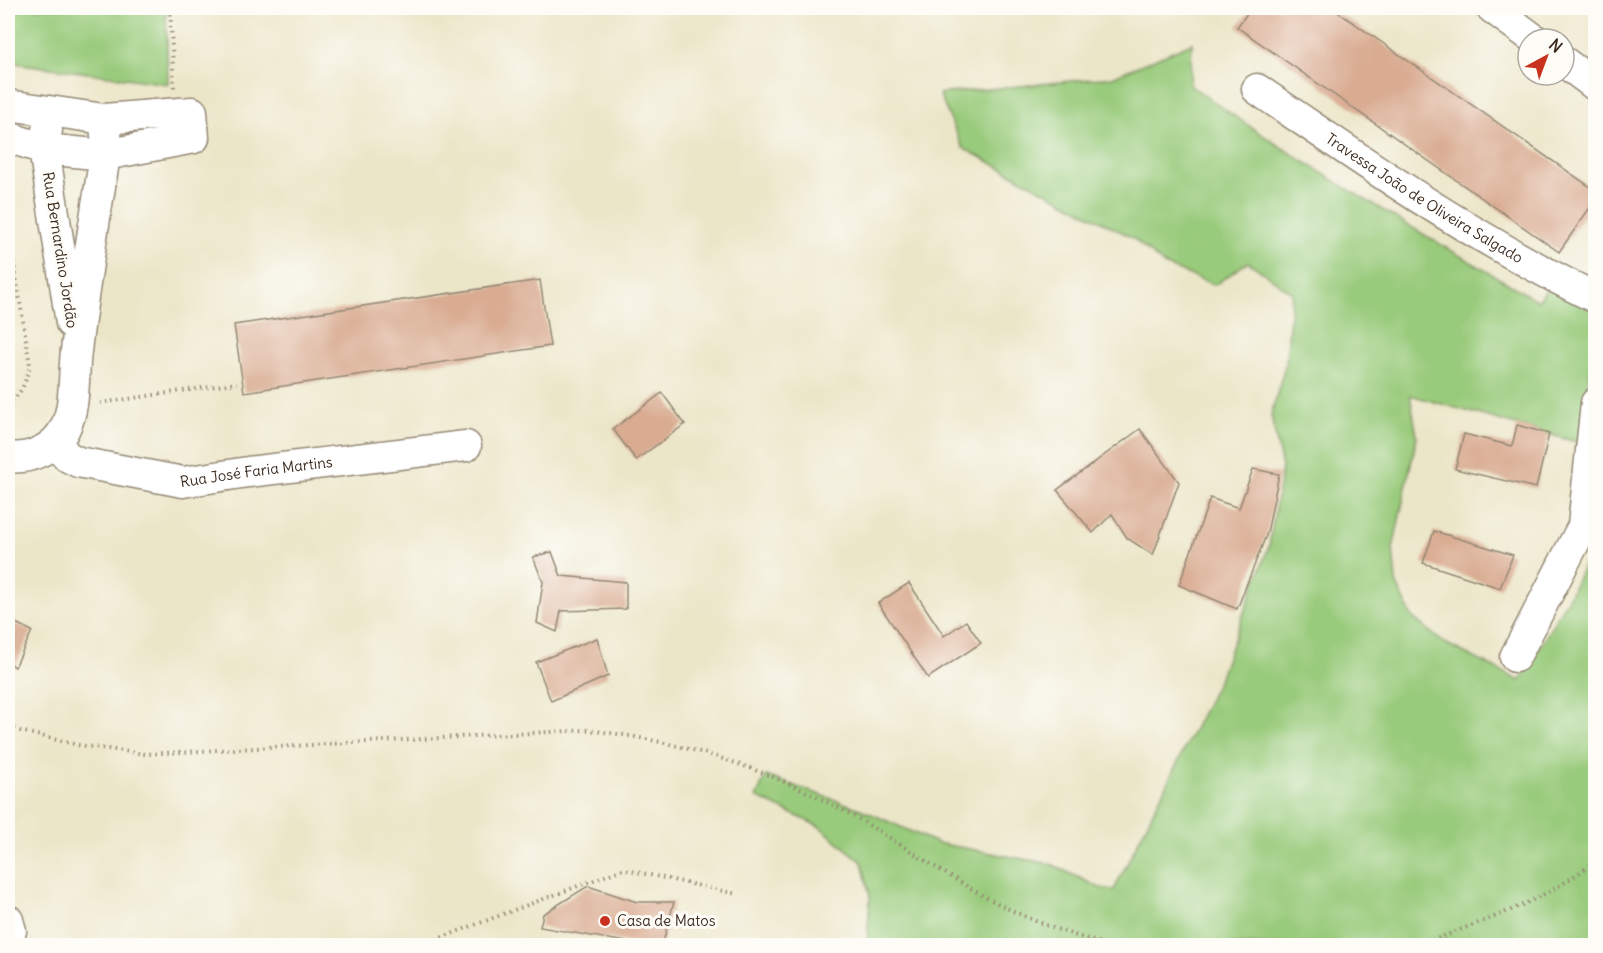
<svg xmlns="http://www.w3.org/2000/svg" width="1603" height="953" viewBox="0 0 1603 953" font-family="Delius,sans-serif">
  <rect width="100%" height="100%" fill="#fdfcf7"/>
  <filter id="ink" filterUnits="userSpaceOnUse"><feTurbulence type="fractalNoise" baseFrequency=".0167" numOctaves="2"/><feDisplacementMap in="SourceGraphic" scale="12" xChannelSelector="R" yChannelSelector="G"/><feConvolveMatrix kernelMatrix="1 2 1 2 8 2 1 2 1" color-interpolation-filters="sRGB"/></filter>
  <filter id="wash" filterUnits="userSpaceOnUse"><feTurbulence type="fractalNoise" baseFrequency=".008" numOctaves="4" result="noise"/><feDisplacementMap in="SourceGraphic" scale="24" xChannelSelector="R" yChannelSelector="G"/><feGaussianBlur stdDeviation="1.35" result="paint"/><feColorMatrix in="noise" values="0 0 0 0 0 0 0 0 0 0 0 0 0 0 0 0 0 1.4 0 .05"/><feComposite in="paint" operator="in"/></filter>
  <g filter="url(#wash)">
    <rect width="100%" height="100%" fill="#ece6c9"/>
    <g fill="#99cb7b" stroke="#6a7a4c" stroke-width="1.5">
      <path d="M8 8H166L168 84 8 62Z"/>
      <path d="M1192 43 1190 85C1301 165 1420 232 1538 301L1548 287 1588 308 1595 315V334L1580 443 1410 395 1417 436 1393 548 1396 582 1412 617 1443 642 1520 681 1569 596 1595 543V945H867L870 896 862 862 820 827 756 797 766 776 858 808 937 843 1051 864 1100 888 1114 890 1219 679 1269 546 1282 467 1271 415 1286 362 1292 293 1248 262 1215 285 1164 265 1133 238 963 148 939 94 1112 77Z"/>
    </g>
    <g id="blocks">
      <g fill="#d9ab91">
        <path d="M1251 8H1332L1596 191V199L1559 252 1237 27Z"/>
        <path d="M540 280 550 346 244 392 234 325Z"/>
        <path d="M662 393 685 424 636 460 613 429Z"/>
        <path d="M1517 425 1549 434 1536 488 1455 469 1464 434 1512 446Z"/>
        <path d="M1140 429 1179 482 1153 555 1127 538 1112 514 1093 533 1057 490Z"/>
        <path d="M1253 469 1279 474 1267 533 1237 609 1179 585 1210 498 1239 508Z"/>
        <path d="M1434 531 1513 555 1500 588 1423 563Z"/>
        <path d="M552 552 561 576 626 582V609L561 611 557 632 537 623 543 582 533 557Z"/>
        <path d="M909 583 944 636 966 621 981 643 928 678 878 603Z"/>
        <path d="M8 619 32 631 15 667 8 662Z"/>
        <path d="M597 638 608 676 551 701 536 662Z"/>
        <path d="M588 886 637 902H674L662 946H649L540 927 543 914Z"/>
      </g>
    </g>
  </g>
  <g filter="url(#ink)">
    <use href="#blocks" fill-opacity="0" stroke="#948874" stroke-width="1.5"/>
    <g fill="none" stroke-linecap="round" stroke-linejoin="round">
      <defs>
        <g id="minor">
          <path d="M1492 8 1534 39"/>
          <path d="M1564 62 1596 86"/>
          <path id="s1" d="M1257 89C1366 164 1476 240 1596 298"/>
          <path d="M8 105 104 119 107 143C96 212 84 282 76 351 73 376 76 406 65 428 55 449 29 460 8 457"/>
          <path d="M47 130 44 149 71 323"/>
          <path d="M8 137 44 149 105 155 194 138 192 112 104 119"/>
          <path id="s2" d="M55 442 68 457 78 462 183 482 248 472 466 446"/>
          <path d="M1515 657 1583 526 1596 403"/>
          <path d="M8 920 11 931 8 941"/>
        </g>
      </defs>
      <use href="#minor" stroke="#948874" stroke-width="33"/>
      <g stroke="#948874" stroke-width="4" stroke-dasharray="1.5 4.5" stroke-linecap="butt">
        <path d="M170 8 174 88"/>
        <path d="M8 226 30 365C26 380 22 395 8 403"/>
        <path d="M100 403 237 383"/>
        <path d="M8 728 78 745 145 754 587 730C670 739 754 764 829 803 887 832 939 873 997 903 1033 922 1071 935 1111 946"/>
        <path d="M419 946 623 869 737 894"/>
        <path d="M1415 946C1430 942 1444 936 1459 930 1507 913 1556 893 1596 860"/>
      </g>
      <use href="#minor" stroke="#fff" stroke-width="30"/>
    </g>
  </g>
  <circle fill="#c8321e" stroke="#fdfcf7" stroke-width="2" cx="605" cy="921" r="6"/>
  <g text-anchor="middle" stroke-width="6" stroke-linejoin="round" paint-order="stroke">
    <g font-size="15" fill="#3b2a1e" stroke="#fdfcf7">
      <text dy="5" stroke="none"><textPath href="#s1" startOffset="200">Travessa João de Oliveira Salgado</textPath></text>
      <text transform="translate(60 250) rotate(81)" y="5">Rua Bernardino Jordão</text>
      <text dy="5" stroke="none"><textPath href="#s2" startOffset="212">Rua José Faria Martins</textPath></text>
    </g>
    <g font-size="15" fill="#3b2a1e" stroke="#fdfcf7" text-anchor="start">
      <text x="617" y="926">Casa de Matos</text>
    </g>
  </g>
  <rect width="1603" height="953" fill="none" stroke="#fdfcf7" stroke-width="30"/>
  <g transform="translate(1546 57) rotate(41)"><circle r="28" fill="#fdfcf7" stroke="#afa8a0" stroke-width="1.5"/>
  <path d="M0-4.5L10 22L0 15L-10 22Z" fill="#c8321e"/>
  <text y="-9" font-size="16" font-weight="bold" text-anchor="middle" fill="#3b2a1e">N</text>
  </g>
</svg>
